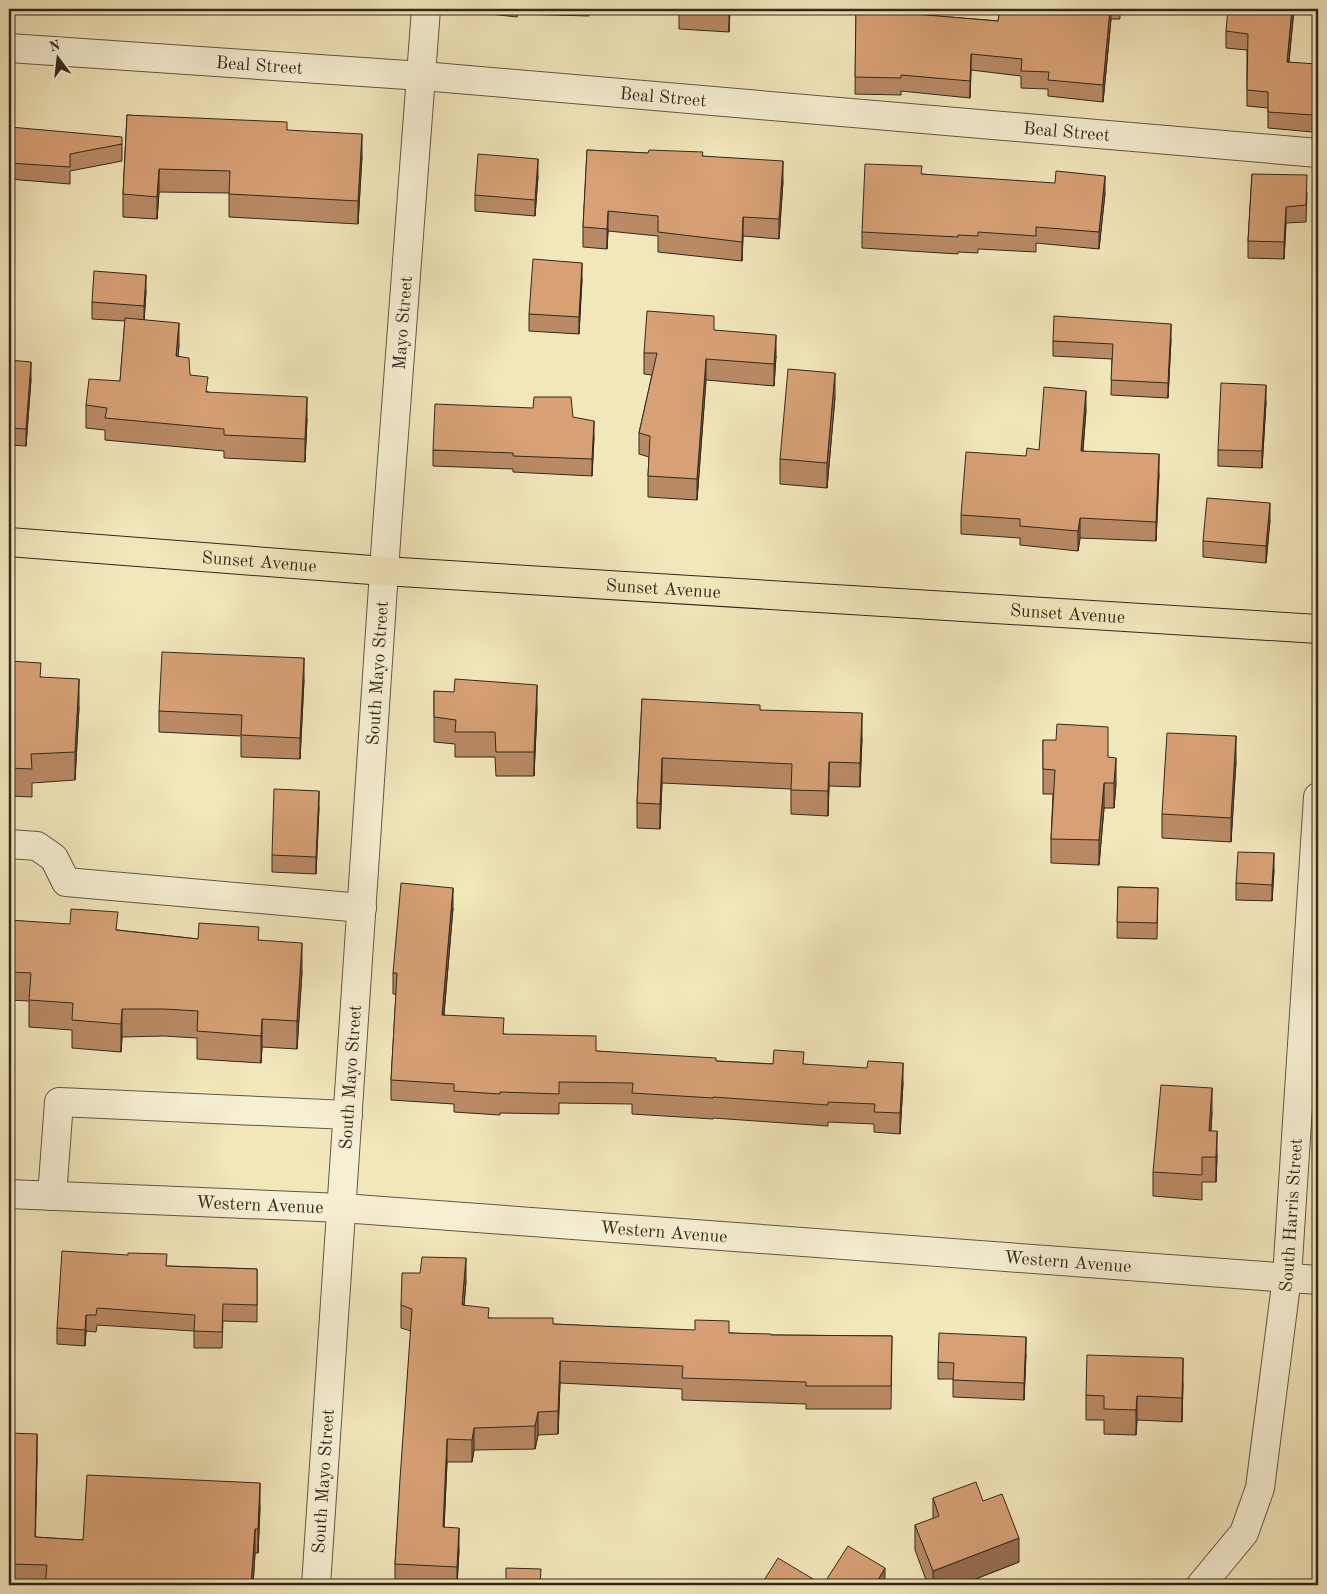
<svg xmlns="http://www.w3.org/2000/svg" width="1327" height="1594" viewBox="0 0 1327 1594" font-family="'Old Standard TT',serif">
  <rect width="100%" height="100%" fill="#f2e6bb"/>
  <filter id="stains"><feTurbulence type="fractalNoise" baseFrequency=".004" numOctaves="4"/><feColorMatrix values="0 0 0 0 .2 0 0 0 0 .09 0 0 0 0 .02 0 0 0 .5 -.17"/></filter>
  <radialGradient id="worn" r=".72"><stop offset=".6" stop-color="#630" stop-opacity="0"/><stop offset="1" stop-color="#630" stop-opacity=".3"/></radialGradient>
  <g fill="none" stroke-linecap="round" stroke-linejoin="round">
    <defs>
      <g id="minor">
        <path id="s1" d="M9 48 422 76 1318 153"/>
        <path d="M9 844 37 846 54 858 66 882 362 908"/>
        <path id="s2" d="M9 1194 342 1208 1318 1280"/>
        <path d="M52 1196 59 1102 348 1115"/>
        <path id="s3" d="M316 1585 387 527 426 9"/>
        <path id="s4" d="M1201 1585 1244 1533 1260 1488 1287 1277 1318 797"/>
      </g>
      <g id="major">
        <path id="s5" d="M9 542 384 571 1318 629"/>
      </g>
    </defs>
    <use href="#minor" stroke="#615845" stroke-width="30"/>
    <use href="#major" stroke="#31291e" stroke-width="30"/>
    <use href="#minor" stroke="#f7efd3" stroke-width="28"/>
    <use href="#major" stroke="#f2e6bb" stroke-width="28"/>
  </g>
  <g fill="#b98a65" stroke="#31291e">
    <path d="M471 9H589V16L518 14 517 17 471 12Z"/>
    <path d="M679 9H730L729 32 679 29Z"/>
    <path d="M1000 9H1120V19H1111L1103 102 1048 96V89L1021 88V76L971 70 970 98 901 91V95L855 94 856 10 902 13 998 21Z"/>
    <path d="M1294 9 1289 62 1317 81 1313 132 1268 128V108L1247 106V50L1226 48V31Z"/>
    <path d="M127 115 287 130 362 156 358 224 229 217V193L159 192 157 219 123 217V194Z"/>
    <path d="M122 144V161L70 171V184L9 179V146Z"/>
    <path d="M587 150 703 156 783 181 779 239 743 236 742 261 658 252V236L608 231 607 249 583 247V227Z"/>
    <path d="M922 174 1105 193 1099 249 1036 243V252L978 249V253L958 252V254L862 248V232Z"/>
    <path d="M1252 174 1307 192 1306 222 1286 223 1284 259 1248 258V241Z"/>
    <path d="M538 176 535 216 475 211V195Z"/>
    <path d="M582 279 579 334 529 331V314Z"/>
    <path d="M146 291 144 320 179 345 178 356 190 375 208 392 307 419 305 462 224 458V451L105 440V430L86 428V405L120 381 125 321 92 319V302Z"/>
    <path d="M714 330 776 356 774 386 706 380 697 500 648 497V476L649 457 639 454V433L652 375 644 374V353Z"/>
    <path d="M1171 339 1168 398 1111 395 1112 359 1053 356V341Z"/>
    <path d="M9 360 31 379 26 446 9 445Z"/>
    <path d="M835 397 827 488 780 484V459Z"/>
    <path d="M1266 402 1262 468 1218 466V450Z"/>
    <path d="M1086 410 1083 451 1159 474 1156 541 1080 538 1078 551 1020 545V538L961 534V515L1026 456 1039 450Z"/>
    <path d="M594 437 592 476 513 472V469L433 466V450Z"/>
    <path d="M1270 520 1266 563 1203 557V541Z"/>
    <path d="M9 661 41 677 79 707 75 780 32 783V797L9 796Z"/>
    <path d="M304 680 300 759 241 757V736L159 732V711Z"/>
    <path d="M434 691 537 709 534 776H496L495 757H455V744L434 742Z"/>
    <path d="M642 699 760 710 862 738 860 787 829 786 828 816 791 814V789L662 783 660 829 637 828V803Z"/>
    <path d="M1043 740 1108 757 1116 783 1114 808H1104L1099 865 1051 863V839L1053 794H1043Z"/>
    <path d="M1236 761 1231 842 1162 838V814Z"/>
    <path d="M319 807 316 874 272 872V855Z"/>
    <path d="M1274 870 1272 901 1236 900V883Z"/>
    <path d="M1118 887 1158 888 1157 939 1117 938Z"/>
    <path d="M453 908 444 1015 504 1034 596 1051 716 1061 773 1064H804L903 1083 900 1134 874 1132V1124L828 1122V1126L713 1118V1119L632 1114V1104L559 1103V1114L500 1113V1115L454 1112V1104L391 1100V1080L396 994H393V973Z"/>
    <path d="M9 920 118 930 198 939 259 940 302 971 297 1049 262 1047 261 1063 197 1059V1038L164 1036 122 1037 121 1052 72 1048V1030L29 1027V1001L9 1000Z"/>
    <path d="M1212 1112 1211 1131 1217 1156 1216 1182H1202V1200L1153 1196V1172Z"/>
    <path d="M128 1255 167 1266 257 1269V1322L223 1321 222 1348H194V1331L97 1325 96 1332 86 1331 85 1346 57 1344V1328Z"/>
    <path d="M420 1273 466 1281 464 1305 489 1318 553 1324 771 1335 892 1336 891 1409H806V1404L682 1400V1389L560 1383 558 1434 538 1435 535 1449 474 1450 472 1462H447L444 1527 459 1550 457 1585H395V1564L411 1331 401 1328V1305Z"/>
    <path d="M1026 1354 1024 1400 953 1397V1379H938V1362Z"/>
    <path d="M1183 1383 1182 1422 1137 1420 1136 1435 1104 1434V1420H1086V1395Z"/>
    <path d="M9 1433 37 1458 35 1537 83 1540 260 1507 258 1553H255L253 1585H9Z"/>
    <path d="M933 1498 1019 1562 960 1585H928L915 1550V1525L933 1519Z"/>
  </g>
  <g fill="#967052" stroke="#31291e">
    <path d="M729 9H730L729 32Z"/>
    <path d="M1110 9H1111V19L1103 102V85Z"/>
    <path d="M1292 9H1294L1287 78V62Z"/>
    <path d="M971 54V70L970 98V81Z"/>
    <path d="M1317 64V81L1313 132V115Z"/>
    <path d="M362 134V156L358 224V201Z"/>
    <path d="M538 159V176L535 216V200Z"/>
    <path d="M783 161V181L779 239V219Z"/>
    <path d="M159 169V192L157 219V197Z"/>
    <path d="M1105 176V193L1099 249V232Z"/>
    <path d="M1286 207V223L1284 259V242Z"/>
    <path d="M608 211V231L607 249V229Z"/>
    <path d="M743 217V236L742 261V242Z"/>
    <path d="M582 263V279L579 334V317Z"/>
    <path d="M146 275V291L144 323V306Z"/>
    <path d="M179 323V345L176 378V356Z"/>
    <path d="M1171 324V339L1168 398V383Z"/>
    <path d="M776 335V356L774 386V364Z"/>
    <path d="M706 359V380L697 500V479Z"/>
    <path d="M31 362V379L26 446V429Z"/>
    <path d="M835 373V397L827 488V463Z"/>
    <path d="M1266 385V402L1262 468V451Z"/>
    <path d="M1086 391V410L1081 471V451Z"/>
    <path d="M307 397V419L305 462V439Z"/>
    <path d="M594 421V437L592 476V459Z"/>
    <path d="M1159 454V474L1156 541V522Z"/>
    <path d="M1270 503V520L1266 563V546Z"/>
    <path d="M1080 518V538L1078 551V531Z"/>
    <path d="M304 658V680L300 759V738Z"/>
    <path d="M79 679V707L75 780V752Z"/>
    <path d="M537 685V709L534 776V752Z"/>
    <path d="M862 713V738L860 787V763Z"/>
    <path d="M1236 736V761L1231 842V818Z"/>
    <path d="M662 758V783L660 829V804Z"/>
    <path d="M1116 758V783L1114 808V783Z"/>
    <path d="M829 762V786L828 816V791Z"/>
    <path d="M1104 783V808L1099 865V840Z"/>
    <path d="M319 791V807L316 874V857Z"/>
    <path d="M1274 853V870L1272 901V885Z"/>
    <path d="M453 888V908L442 1035V1015Z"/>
    <path d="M302 943V971L297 1049V1021Z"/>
    <path d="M122 1009V1037L121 1052V1024Z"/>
    <path d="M262 1019V1047L261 1063V1036Z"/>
    <path d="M903 1063V1083L900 1134V1113Z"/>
    <path d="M1212 1088V1112L1209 1155V1131Z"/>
    <path d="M1217 1131V1156L1216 1182V1157Z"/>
    <path d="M466 1258V1281L462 1328V1305Z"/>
    <path d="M86 1315V1331L85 1346V1330Z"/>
    <path d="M1026 1337V1354L1024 1400V1383Z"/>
    <path d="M1183 1358V1383L1182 1422V1398Z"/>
    <path d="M560 1361V1383L558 1434V1411Z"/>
    <path d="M1137 1396V1420L1136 1435V1410Z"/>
    <path d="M538 1412V1435L535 1449V1426Z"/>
    <path d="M474 1428V1450L472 1462V1440Z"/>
    <path d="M37 1434V1458L35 1561V1537Z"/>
    <path d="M447 1439V1462L443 1550V1527Z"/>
    <path d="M260 1483V1507L258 1553V1529Z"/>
    <path d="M459 1528V1550L457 1585V1567Z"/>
    <path d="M255 1529V1553L253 1585H251Z"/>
    <path d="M1019 1538V1562L960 1585H933V1571Z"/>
    <path d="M885 1568V1585H875Z"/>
  </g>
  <g fill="#d7a075" stroke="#31291e">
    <path d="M679 9H729V13L679 10Z"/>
    <path d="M1000 9H1110L1103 85 1048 80 1049 72 1021 71 1022 59 971 54 970 81 901 75V78L855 77 856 10 902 11V13L998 21Z"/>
    <path d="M1228 9H1292L1287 62 1317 64 1313 115 1268 112V92L1247 90 1248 34 1226 31Z"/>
    <path d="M127 115 287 122V130L362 134 358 201 229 194 230 171 159 169 157 197 123 194Z"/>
    <path d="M10 127 122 137V144L70 154V167L9 163V146Z"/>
    <path d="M587 150 648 153 649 150 703 152 702 156 783 161 779 219 743 217 742 242 658 232V216L608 211 607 229 583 227Z"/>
    <path d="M478 154 538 159 535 200 475 195Z"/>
    <path d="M865 164 922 166 921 174 1055 183 1056 171 1105 176 1099 232 1036 227V236L978 232V236L958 235V237L862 232Z"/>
    <path d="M1252 174 1307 175 1306 205 1286 207 1284 242 1248 241Z"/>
    <path d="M533 259 582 263 579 317 529 314Z"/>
    <path d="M94 271 146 275 144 306 92 302Z"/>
    <path d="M647 311 714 316V330L776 335 774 364 706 359 697 479 648 476 650 436 639 433 657 353H644Z"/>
    <path d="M1054 316 1171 324 1168 383 1111 380 1113 344 1053 341Z"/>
    <path d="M125 318 179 323 176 356 189 358 190 375 208 377 206 392 307 397 305 439 224 435V429L105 418 107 408 86 405 89 379 120 381Z"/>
    <path d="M9 360 31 362 26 429 9 428Z"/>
    <path d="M788 369 835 373 827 463 780 459Z"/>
    <path d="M1221 383 1266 385 1262 451 1218 450Z"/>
    <path d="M1044 387 1086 391 1081 451 1159 454 1156 522 1080 518 1078 531 1020 526V519L961 515 966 452 1026 456 1027 448 1039 450Z"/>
    <path d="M534 397H571L573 417 594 421 592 459 513 456V453L433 450 435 404 533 408Z"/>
    <path d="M1207 498 1270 503 1266 546 1203 541Z"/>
    <path d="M162 652 304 658 300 738 241 735 242 715 159 711Z"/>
    <path d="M9 661 41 663 40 677 79 679 75 752 31 754 32 769 9 768Z"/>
    <path d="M455 679 537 685 534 752H496L495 732H455L456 720 434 717V691L454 692Z"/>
    <path d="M642 699 760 705V710L862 713 860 763 829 762 828 791 791 790 792 764 662 758 660 804 637 803Z"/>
    <path d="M1057 724 1108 727V757L1116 758 1114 783H1104L1099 840 1051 839 1055 770 1043 769V740H1056Z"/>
    <path d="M1167 733 1236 736 1231 818 1162 814Z"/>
    <path d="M274 789 319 791 316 857 272 855Z"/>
    <path d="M1238 852 1274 853 1272 885 1236 883Z"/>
    <path d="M401 883 453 888 442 1015 504 1018 503 1034 596 1036V1051L716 1058V1061L773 1064 774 1050 804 1052 803 1064 867 1068 868 1061 903 1063 900 1113 874 1112 875 1104 828 1102V1105L713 1097V1098L632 1093 633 1083 559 1082V1094L500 1092V1094L454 1091V1084L391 1080 397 973H393Z"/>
    <path d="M1118 887 1158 888 1157 923 1117 922Z"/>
    <path d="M71 909 118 912 116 930 198 939 199 923 259 927 258 940 302 943 297 1021 262 1019 261 1036 197 1031 198 1011 164 1009H122L121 1024 72 1020 73 1003 29 1000 31 973 9 972V920L70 924Z"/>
    <path d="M1161 1085 1212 1088 1209 1131H1217L1216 1157H1202V1175L1153 1172Z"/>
    <path d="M62 1251 128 1255V1253L167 1254 166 1266 257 1269V1305L223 1304 222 1332 194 1331 195 1315 97 1308 96 1315H86L85 1330 57 1328Z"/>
    <path d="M422 1257 466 1258 462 1305 489 1308 488 1318H553V1324L695 1330V1320L729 1321V1333L771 1334V1335L892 1336 891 1386H806V1382L682 1378 683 1366 560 1361 558 1411 538 1412 535 1426 474 1428 472 1440 447 1439 443 1527 459 1528 457 1567 395 1564 400 1479 412 1309 401 1305 402 1273H420Z"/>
    <path d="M939 1333 1026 1337 1024 1383 953 1380 954 1363 938 1362Z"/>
    <path d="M1087 1355 1183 1358 1182 1398 1137 1396 1136 1410 1104 1409V1396L1086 1395Z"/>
    <path d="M9 1433 37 1434 35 1537 83 1540 87 1475 260 1483 258 1529H255L251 1585H45L47 1565 9 1564Z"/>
    <path d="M976 1482 983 1501 1002 1494 1019 1538 933 1571 915 1525 939 1516 933 1498Z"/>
    <path d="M848 1546 885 1568 875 1585H761L778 1558 823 1585Z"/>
    <path d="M506 1568 541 1569 540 1585H506Z"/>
  </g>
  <g text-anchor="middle" stroke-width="4" stroke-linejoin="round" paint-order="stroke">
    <g font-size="18" fill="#31291e" stroke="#f7efd3">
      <text dy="6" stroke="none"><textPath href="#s1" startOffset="251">Beal Street</textPath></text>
      <text dy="6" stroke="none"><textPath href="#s1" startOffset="656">Beal Street</textPath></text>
      <text dy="6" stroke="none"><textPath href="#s1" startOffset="1061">Beal Street</textPath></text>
      <text dy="6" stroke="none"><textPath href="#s3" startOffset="1265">Mayo Street</textPath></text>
      <text dy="6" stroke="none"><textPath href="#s5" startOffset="251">Sunset Avenue</textPath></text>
      <text dy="6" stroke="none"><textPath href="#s5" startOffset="656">Sunset Avenue</textPath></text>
      <text dy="6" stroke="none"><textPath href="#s5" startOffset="1061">Sunset Avenue</textPath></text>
      <text dy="6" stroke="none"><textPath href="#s3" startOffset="914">South Mayo Street</textPath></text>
      <text dy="6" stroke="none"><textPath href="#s3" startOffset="509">South Mayo Street</textPath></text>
      <text dy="6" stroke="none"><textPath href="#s2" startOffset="251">Western Avenue</textPath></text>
      <text dy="6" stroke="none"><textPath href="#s4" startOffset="390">South Harris Street</textPath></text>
      <text dy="6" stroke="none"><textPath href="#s2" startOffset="656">Western Avenue</textPath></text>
      <text dy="6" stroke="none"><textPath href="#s2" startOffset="1061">Western Avenue</textPath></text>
      <text dy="6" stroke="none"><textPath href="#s3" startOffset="104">South Mayo Street</textPath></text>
    </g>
  </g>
  <rect width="1327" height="1594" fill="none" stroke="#f2e6bb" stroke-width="30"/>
  <rect x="10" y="10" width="1307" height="1574" fill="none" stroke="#31291e" stroke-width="2.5"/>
  <rect x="15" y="15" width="1297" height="1564" fill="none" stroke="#31291e"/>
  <g transform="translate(58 58) rotate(345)" stroke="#f7efd3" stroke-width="4" paint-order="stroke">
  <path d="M0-4L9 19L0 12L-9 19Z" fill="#31291e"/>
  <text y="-8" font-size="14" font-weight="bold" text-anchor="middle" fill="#31291e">N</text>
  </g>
  <rect width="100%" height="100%" filter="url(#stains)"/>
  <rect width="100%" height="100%" fill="url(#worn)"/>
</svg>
